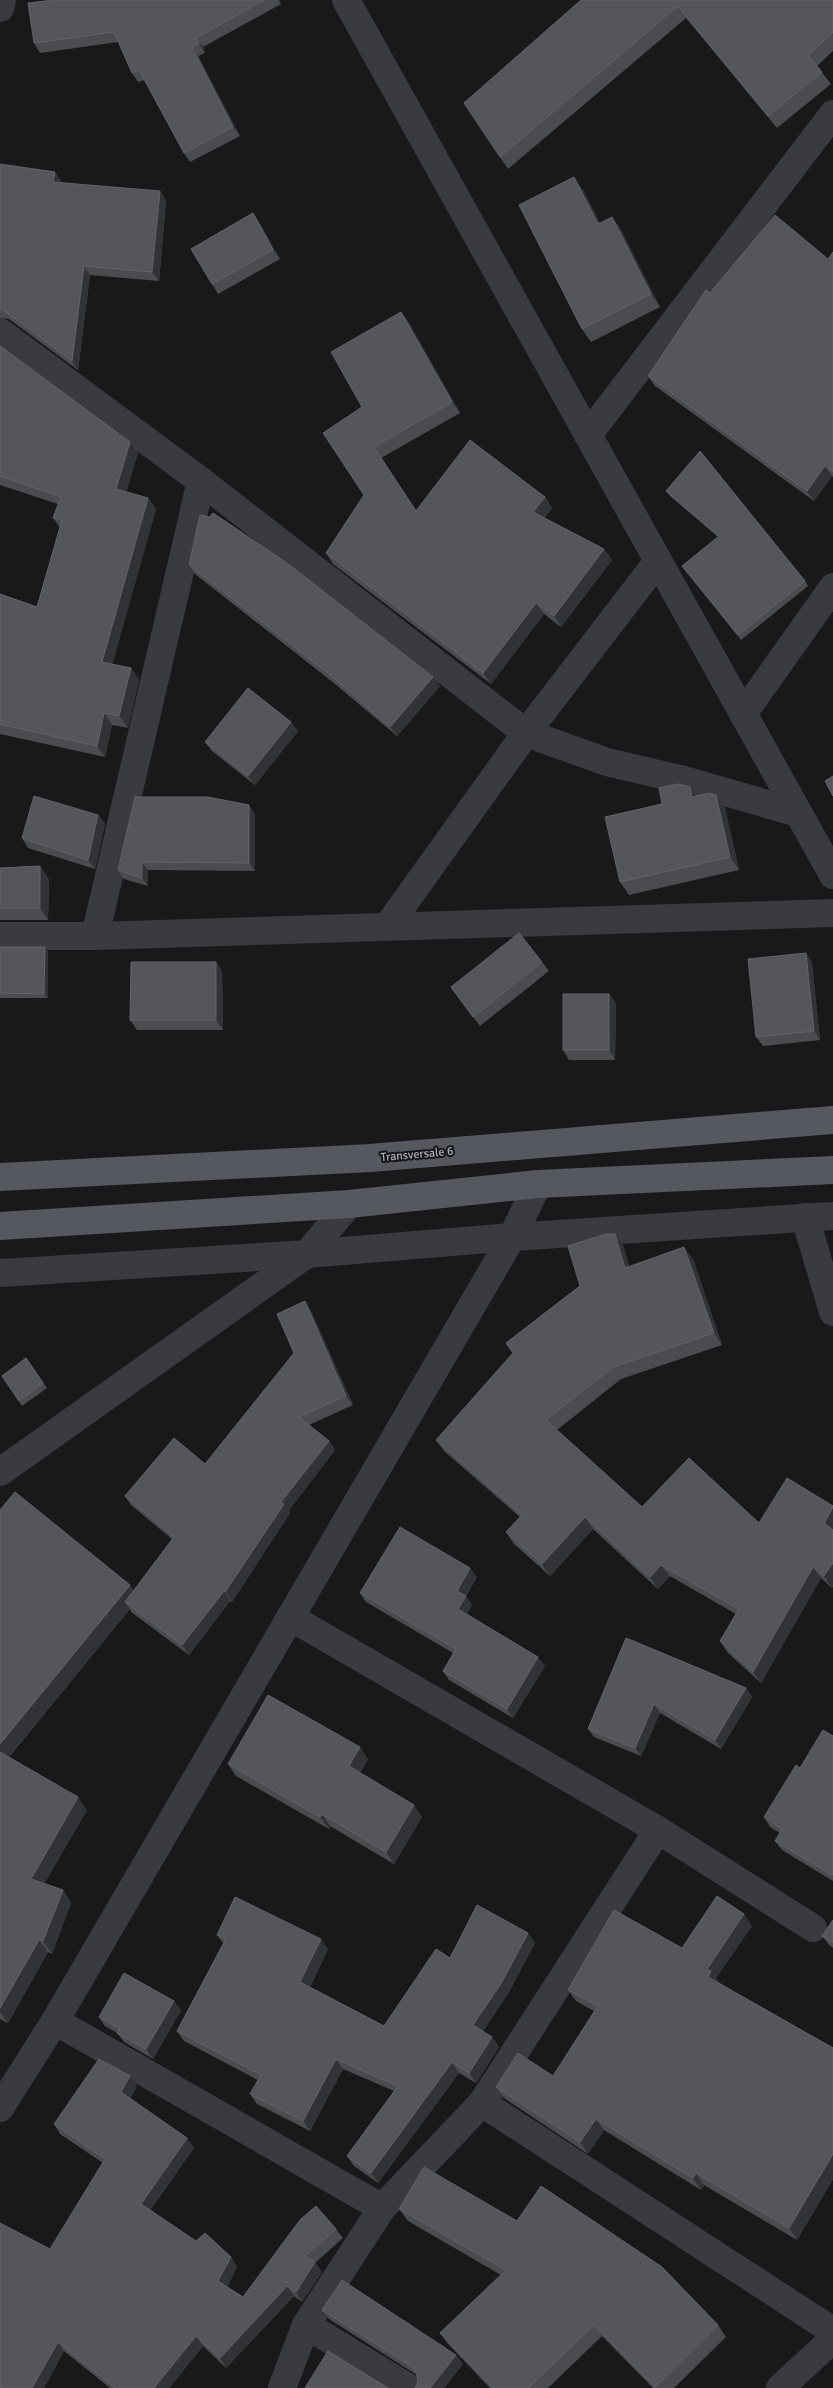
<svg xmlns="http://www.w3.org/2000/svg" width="833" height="2388" viewBox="0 0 833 2388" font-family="Signika,sans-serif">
  <rect width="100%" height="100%" fill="#19191b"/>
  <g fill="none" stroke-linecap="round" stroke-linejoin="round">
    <g stroke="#3a3b40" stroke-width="28">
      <path d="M346 0 833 875"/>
      <path d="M0 8 2 0"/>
      <path d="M0 332 201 481 526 733 607 762 684 780 798 813"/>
      <path d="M588 435 833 114"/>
      <path d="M743 714 833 587"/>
      <path d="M387 927 526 733 658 561"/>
      <path d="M0 936H95L833 913"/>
      <path d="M95 936 201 481"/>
      <path d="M805 1217 833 1312"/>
      <path d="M0 1273 307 1254 512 1237 833 1216"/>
      <path d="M0 1472 307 1254 349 1204"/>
      <path d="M290 1617 658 1830 813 1928"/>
      <path d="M55 2021 382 2208"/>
      <path d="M482 2103 833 2331"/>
      <path d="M0 2108 55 2021 512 1237 538 1184"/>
      <path d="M306 2325 409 2388"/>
      <path d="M282 2388 306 2325 382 2208 482 2103 658 1830"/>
      <path d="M780 2388 833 2339"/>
    </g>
    <g stroke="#56585f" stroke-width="28">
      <path d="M0 1177 370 1158 833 1120"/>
      <path d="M0 1226 349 1204 538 1184 833 1170"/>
    </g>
  </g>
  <g fill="#4a4c50">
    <path d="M54 0H279L281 4 203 47 205 53 198 56 240 136 190 162 184 153 145 80 138 82 132 73 118 42 40 53 34 43Z"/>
    <path d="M581 0H833V51L817 66 831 84 777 128 686 18 508 169 500 157Z"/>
    <path d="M0 164 55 172 61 182V183L160 191 166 201 159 281 90 275 78 370 9 319 0 318Z"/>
    <path d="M583 190 600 223 612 217 621 230 660 307 591 342 582 329Z"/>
    <path d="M259 222 280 259 218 294 212 284Z"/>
    <path d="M833 252V477L832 476 814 501 655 386 648 376 710 293 828 259Z"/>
    <path d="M401 312 409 323 460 413 381 458 416 511 545 497 552 508 544 518 604 549 612 560 561 627 544 614 491 684 333 564 326 553 364 495 362 407Z"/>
    <path d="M0 346 130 442 138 453 126 492 148 498 156 509 112 664 131 668 139 680 128 728 112 725 105 757 0 734V594L37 607 60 528 53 518 58 504 0 485Z"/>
    <path d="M666 491 805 581 808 586 741 640 682 566 718 537 670 496Z"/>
    <path d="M189 565 440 686 397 736 335 684 195 574Z"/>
    <path d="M298 731 255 785 212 751 205 742Z"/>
    <path d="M716 795 725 808 739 870 629 895 620 882 662 804 696 796Z"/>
    <path d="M255 814V871L148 870V886L124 879 118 870Z"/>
    <path d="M98 815 105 824 95 869 28 848 22 838Z"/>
    <path d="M0 868 49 879 48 920H0Z"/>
    <path d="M0 947H45L48 952V998H0Z"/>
    <path d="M806 953 812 963 820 1040 763 1046 756 1037Z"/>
    <path d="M542 962 549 971 480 1026 451 987Z"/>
    <path d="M222 971 223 1030H137L130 1020Z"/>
    <path d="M616 1003 615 1060H569L563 1050Z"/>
    <path d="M623 1245 629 1266 693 1259 722 1345 621 1379 557 1430 642 1507 759 1523 833 1506V1586L832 1588 821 1578 761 1683 728 1653 720 1641 736 1614 670 1576 658 1589 593 1529 550 1576 514 1544 506 1532 520 1517 444 1451 436 1440 513 1353 506 1343 580 1286Z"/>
    <path d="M311 1311 353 1405 309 1425 329 1441 335 1450 289 1510 290 1513 232 1602 230 1601 189 1655 131 1612 130 1609 9 1757 87 1810 44 1884 63 1890 71 1903 52 1954 48 1952 8 2023 0 2019V1510L134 1591 172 1539 131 1505 125 1496 205 1464 294 1353Z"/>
    <path d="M26 1358 47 1388 22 1406 2 1376Z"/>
    <path d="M477 1577 466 1596 472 1605 467 1614 545 1666 513 1718 449 1680 443 1671 453 1653 366 1602 360 1593Z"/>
    <path d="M626 1638 746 1688 752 1697 721 1749 660 1713 641 1756 594 1737 588 1729Z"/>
    <path d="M833 1736V1881L782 1850 775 1841 780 1833 770 1827 764 1817 800 1768Z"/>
    <path d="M368 1759 360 1773 422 1817 394 1864 330 1826 329 1829 236 1776 228 1764Z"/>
    <path d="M833 1920V1948L829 1945 822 1936Z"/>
    <path d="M752 1926 716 1978 719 1982V1983L833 2048V2179L797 2240 704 2185 701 2190 604 2130 588 2154 504 2098 496 2087 553 2076 594 2011 576 2001 568 1990 682 1948Z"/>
    <path d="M528 1933 535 1943 509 1992 483 2031 492 2037 499 2047 476 2083 459 2073 378 2183 354 2166 347 2156 394 2091 343 2069 310 2131 257 2104 250 2094 258 2080 184 2041 177 2031 223 1943 217 1935 328 1949 310 1987 384 2026 450 1958Z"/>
    <path d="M181 2010 153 2059 124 2042 117 2033 105 2026 99 2017Z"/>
    <path d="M137 2086 130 2099 194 2148 150 2210 196 2241 231 2257 237 2267 227 2287 243 2297 336 2229 343 2238 315 2263 322 2272 302 2302 294 2296 226 2368 203 2346 169 2388H110L64 2351 44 2388H0L50 2249 103 2163 60 2134 54 2124Z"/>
    <path d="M399 2209 517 2221 718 2325 726 2337 674 2388H653L602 2336 548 2388H490L448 2344 440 2333 501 2275 408 2221Z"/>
    <path d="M322 2310 456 2355 463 2364 444 2388H415L416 2386 418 2380 417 2375 329 2319Z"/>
  </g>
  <g fill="#323336">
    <path d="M196 38 203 47 205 53 199 44Z"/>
    <path d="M192 47 198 56 240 136 233 127Z"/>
    <path d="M55 172 61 182 59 191 53 182Z"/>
    <path d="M574 177 583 190 607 237 598 224Z"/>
    <path d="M160 191 166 201 159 281 152 272Z"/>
    <path d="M253 213 259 222 280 259 273 250Z"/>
    <path d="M612 217 621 230 660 307 651 294Z"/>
    <path d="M84 266 90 275 78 370 72 361Z"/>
    <path d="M401 312 409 323 460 413 452 402Z"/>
    <path d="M130 442 138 453 124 500 116 489Z"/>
    <path d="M825 466 832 476 814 501 807 491Z"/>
    <path d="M545 497 552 508 541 523 533 512Z"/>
    <path d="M148 498 156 509 110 673 102 662Z"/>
    <path d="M604 549 612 560 561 627 554 616Z"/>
    <path d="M536 603 544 614 491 684 483 673Z"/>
    <path d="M131 668 139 680 128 728 119 716Z"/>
    <path d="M433 677 440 686 397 736 390 727Z"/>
    <path d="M104 713 112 725 105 757 97 746Z"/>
    <path d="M291 722 298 731 255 785 248 776Z"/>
    <path d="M690 787 699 801 692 797Z"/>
    <path d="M716 795 725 808 739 870 730 857Z"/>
    <path d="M249 805 255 814V871L249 863Z"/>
    <path d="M98 815 105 824 95 869 88 860Z"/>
    <path d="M142 862 148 870V886L142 878Z"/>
    <path d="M40 866 49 879 48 920 40 908Z"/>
    <path d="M45 947 48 952V998L44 994Z"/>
    <path d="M806 953 812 963 820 1040 814 1031Z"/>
    <path d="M216 962 222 971 223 1030 216 1020Z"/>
    <path d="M609 994 616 1003 615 1060 609 1050Z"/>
    <path d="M615 1234 623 1245 633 1279 625 1268Z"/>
    <path d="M684 1247 693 1259 722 1345 714 1333Z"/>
    <path d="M305 1301 311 1311 353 1405 346 1396Z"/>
    <path d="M329 1441 335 1450 289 1510 290 1513 232 1602 225 1592 281 1502Z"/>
    <path d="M833 1507V1533L824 1523Z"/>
    <path d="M585 1517 593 1529 550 1576 542 1564Z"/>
    <path d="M833 1563V1586L832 1588 824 1576Z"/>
    <path d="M661 1565 670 1576 658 1589 650 1577Z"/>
    <path d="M813 1567 821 1578 761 1683 753 1672Z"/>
    <path d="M470 1568 477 1577 466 1596 472 1605 464 1618 458 1609 457 1591Z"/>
    <path d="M130 1585 139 1598 125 1602 130 1609 4 1762 0 1756V1744Z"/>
    <path d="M224 1591 230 1601 189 1655 182 1645Z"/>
    <path d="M538 1657 545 1666 513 1718 507 1709Z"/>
    <path d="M746 1688 752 1697 721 1749 715 1740Z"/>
    <path d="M654 1704 660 1713 641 1756 635 1748Z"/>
    <path d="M360 1747 368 1759 357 1778 349 1766Z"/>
    <path d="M78 1797 87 1810 40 1891 31 1879Z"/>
    <path d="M414 1805 422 1817 394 1864 386 1852Z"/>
    <path d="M322 1814 330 1826 329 1829 320 1817Z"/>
    <path d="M63 1890 71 1903 52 1954 43 1941Z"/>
    <path d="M744 1914 752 1926 716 1978 719 1982 716 1988 708 1977 707 1969Z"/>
    <path d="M528 1933 535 1943 509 1992 480 2035 473 2025Z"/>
    <path d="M321 1939 328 1949 307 1992 300 1982Z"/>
    <path d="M39 1940 48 1952 8 2023 0 2012V2008Z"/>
    <path d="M174 2001 181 2010 153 2059 146 2049Z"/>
    <path d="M492 2037 499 2047 476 2083 469 2073Z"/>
    <path d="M336 2059 343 2069 310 2131 303 2121Z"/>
    <path d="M452 2062 459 2073 378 2183 371 2173Z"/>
    <path d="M130 2076 137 2086 128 2102 121 2092Z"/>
    <path d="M596 2119 604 2130 588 2154 580 2142Z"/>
    <path d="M187 2138 194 2148 147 2213 141 2204Z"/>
    <path d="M833 2154V2179L797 2240 789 2228Z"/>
    <path d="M696 2173 704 2185 701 2190 693 2178Z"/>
    <path d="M231 2257 237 2267 225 2291 218 2281Z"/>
    <path d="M315 2262 322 2272 302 2302 296 2292Z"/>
    <path d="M287 2286 294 2296 226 2368 220 2358Z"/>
    <path d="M196 2336 203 2346 169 2388H154Z"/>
    <path d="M58 2342 64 2351 44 2388H32Z"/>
    <path d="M456 2355 463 2364 444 2388H430Z"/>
  </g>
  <g fill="#55565b" stroke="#62646a">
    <path d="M54 0H264L196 38 199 44 192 47 233 127 184 153 139 70 132 73 114 32 34 43 28 3Z"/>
    <path d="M581 0H833V32L808 55 822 72 768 116 678 6 500 157 464 103Z"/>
    <path d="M0 164 55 172 53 182 160 191 152 272 84 266 72 361 3 310H0Z"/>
    <path d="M574 177 598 224 612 217 651 294 582 329 519 205Z"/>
    <path d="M253 213 273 250 212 284 191 249Z"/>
    <path d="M775 215 828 259 833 252V472L825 466 807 491 648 376 706 290 710 293Z"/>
    <path d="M401 312 452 402 374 447 416 511 470 440 545 497 533 512 604 549 554 616 536 603 483 673 326 553 364 495 323 433 362 407 331 352Z"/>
    <path d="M0 346 130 442 116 489 148 498 102 662 131 668 119 716 104 713 97 746 0 724V594L37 607 62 520 53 518 61 497 0 476Z"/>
    <path d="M700 451 805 581 738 635 682 566 719 536 666 491Z"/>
    <path d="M213 513 287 563 433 677 390 727 329 674 189 565 200 515 210 517Z"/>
    <path d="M248 688 291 722 248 776 205 742Z"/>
    <path d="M833 776V796L825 781Z"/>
    <path d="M678 784 690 787 692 797 709 793 716 795 730 857 620 882 605 817 662 804 659 788Z"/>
    <path d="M34 796 98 815 88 860 22 838Z"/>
    <path d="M135 797H208L249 805V863L142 862V878L118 870Z"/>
    <path d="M40 866V908H0V868Z"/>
    <path d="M519 933 542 962 473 1017 451 987Z"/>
    <path d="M0 947H45L44 994 0 993Z"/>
    <path d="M806 953 814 1031 756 1037 748 959Z"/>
    <path d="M131 962H216V1020H130Z"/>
    <rect x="563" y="994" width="46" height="56"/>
    <path d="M606 1234H615L625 1268 684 1247 714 1333 613 1367 546 1420 642 1507 689 1458 759 1523 787 1478 833 1506V1507L824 1523 833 1530V1563L824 1576 813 1567 753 1672 720 1641 739 1609 661 1565 650 1577 585 1517 542 1564 506 1532 522 1515 436 1440 513 1353 506 1343 580 1286 568 1246Z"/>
    <path d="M305 1301 346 1396 299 1417 329 1441 281 1502 284 1504 225 1592 224 1591 182 1645 125 1602 174 1537 125 1496 174 1438 205 1464 294 1353 277 1314Z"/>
    <path d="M26 1358 43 1383 19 1401 2 1376Z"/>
    <path d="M15 1492 130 1585 0 1744V1510Z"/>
    <path d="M400 1527 470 1568 457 1591 466 1596 458 1609 538 1657 507 1709 443 1671 456 1649 360 1593Z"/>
    <path d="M626 1638 746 1688 715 1740 654 1704 635 1748 588 1729Z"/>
    <path d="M268 1695 360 1747 349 1766 414 1805 386 1852 322 1814 320 1817 228 1764Z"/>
    <path d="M823 1730 833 1736V1873L832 1875 775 1841 782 1829 764 1817 796 1765 800 1768Z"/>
    <path d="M0 1752 78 1797 31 1879 63 1890 43 1941 39 1940 0 2008Z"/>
    <path d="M717 1896 744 1914 707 1969 711 1971 708 1977 833 2048V2154L789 2228 696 2173 693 2178 596 2119 580 2142 496 2087 518 2053 553 2076 598 2006 568 1990 614 1910 682 1948Z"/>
    <path d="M235 1897 321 1939 300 1982 384 2026 436 1949 450 1958 477 1905 528 1933 502 1982 473 2025 492 2037 469 2073 452 2062 371 2173 347 2156 398 2086 336 2059 303 2121 250 2094 261 2075 177 2031 226 1939 217 1935Z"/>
    <path d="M833 1920V1943L822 1936Z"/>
    <path d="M124 1973 174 2001 146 2049 117 2033 120 2029 99 2017Z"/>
    <path d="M99 2059 130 2076 121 2092 187 2138 141 2204 196 2241 205 2233 231 2257 218 2281 243 2297 300 2220 316 2206 336 2229 305 2256 315 2262 296 2292 287 2286 220 2358 196 2336 154 2388H115L58 2342 32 2388H0V2223L50 2249 105 2159 54 2124Z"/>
    <path d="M424 2167 517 2221 541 2186 662 2267 718 2325 655 2387 594 2325 528 2388H493L440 2333 506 2270 399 2209Z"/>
    <path d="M342 2280 456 2355 430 2388H415L416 2386 418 2380 416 2372 411 2366 322 2310Z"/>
    <path d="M328 2351 388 2388H305Z"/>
  </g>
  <g text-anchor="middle" stroke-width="4" stroke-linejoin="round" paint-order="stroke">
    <g font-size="12" fill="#abb0ba" stroke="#141416">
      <text transform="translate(417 1154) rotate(-5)" y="4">Transversale 6</text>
    </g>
  </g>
</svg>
